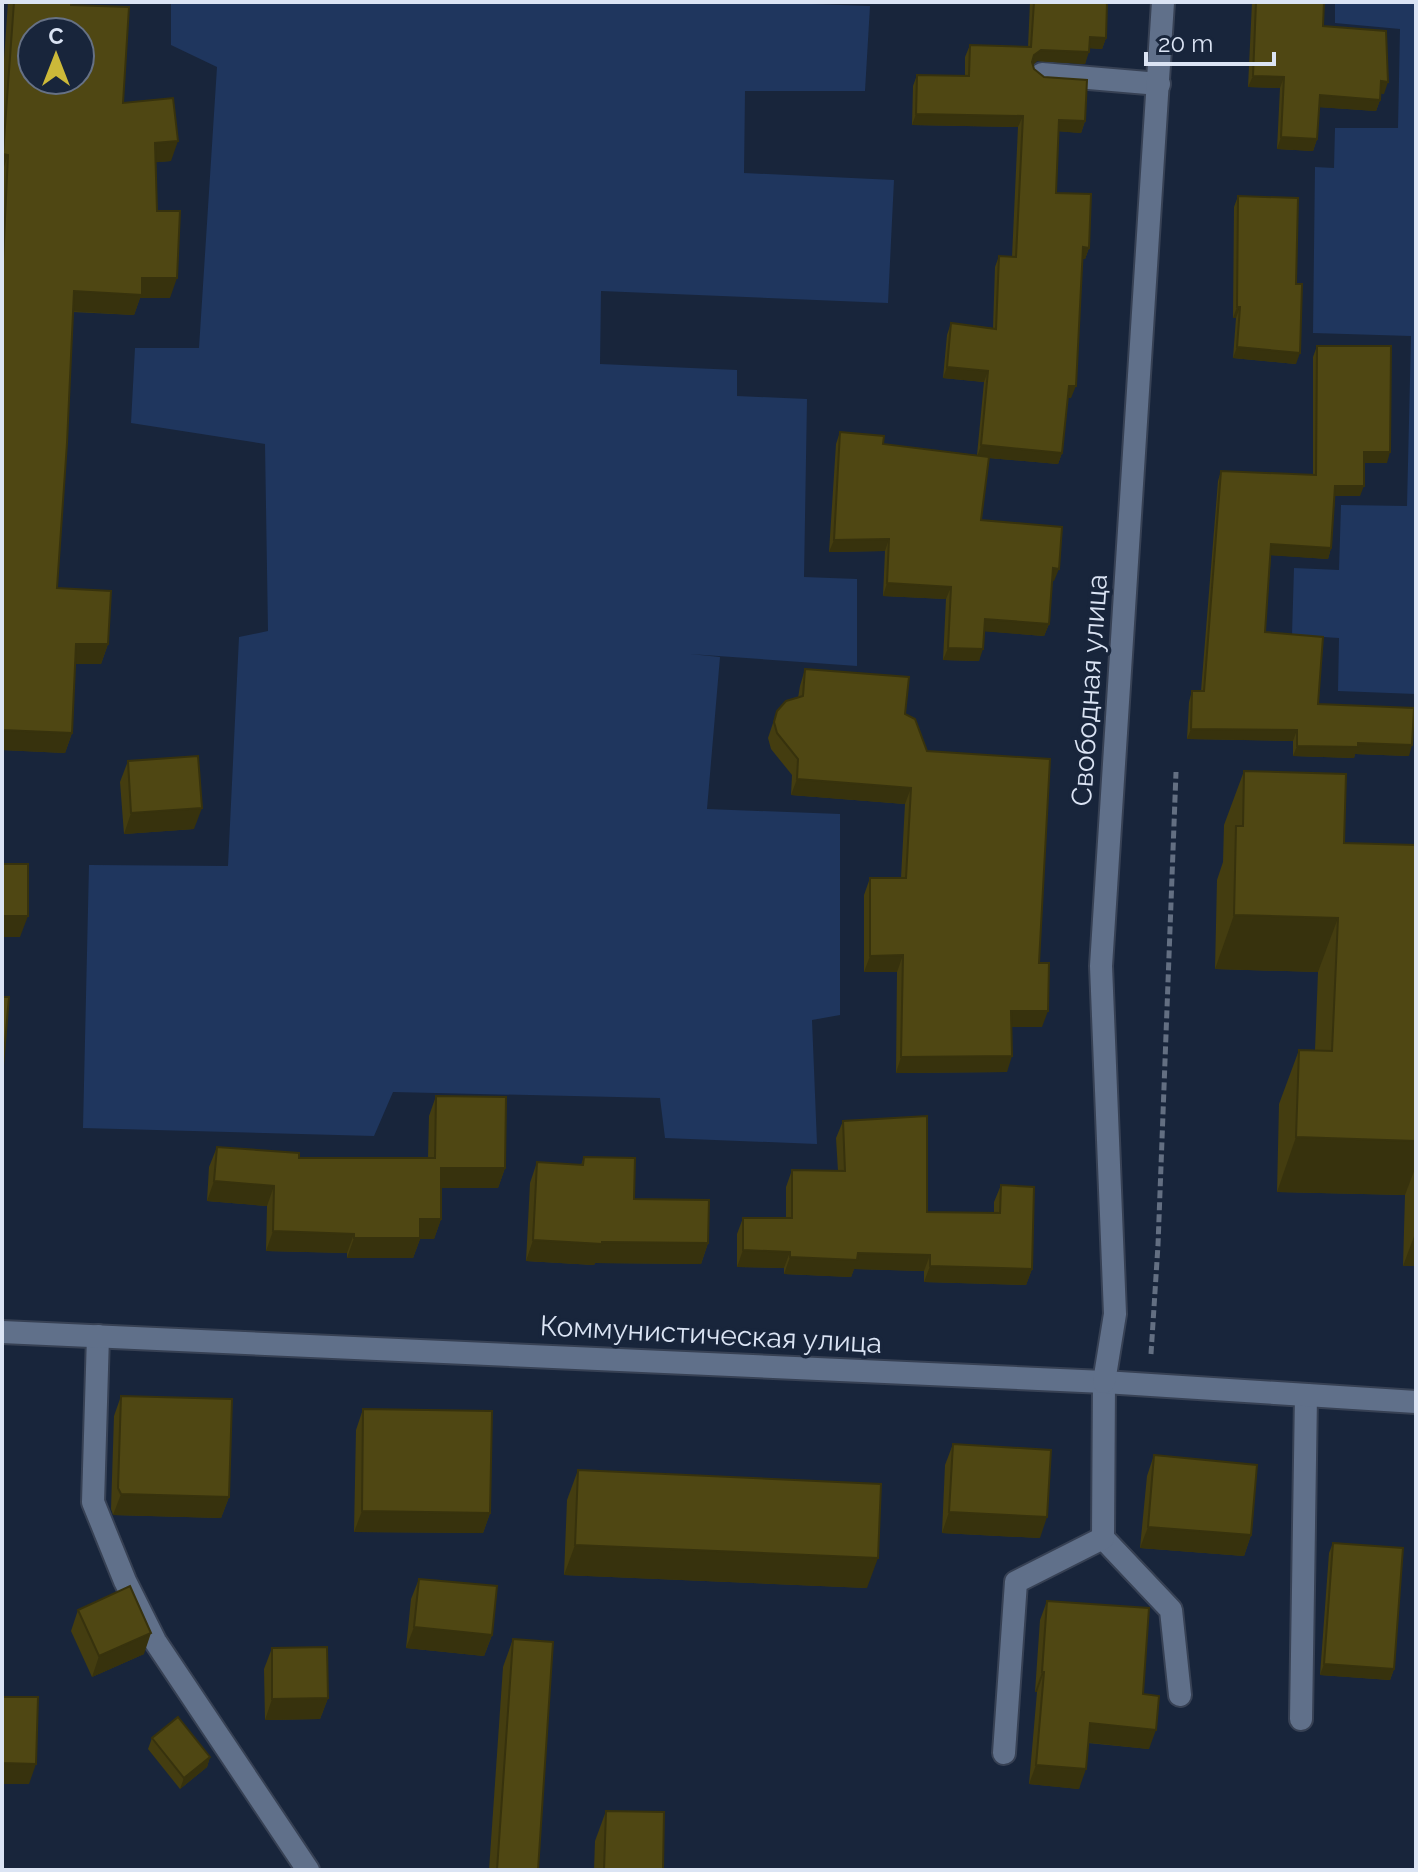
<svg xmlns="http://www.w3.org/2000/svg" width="1418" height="1872" viewBox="0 0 1418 1872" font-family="Raleway,sans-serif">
  <rect width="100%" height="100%" fill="#18253b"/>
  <g fill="#1f365e">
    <path d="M171 2H757L870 6 865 91H745L744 173 894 180 888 303 601 291 600 364 737 370V396L807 399 804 577 857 579V666L690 654 720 657 707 809 840 814V1015L812 1020 817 1144 665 1138 660 1098 393 1092 374 1136 83 1128 89 865 228 866 239 637 268 631 265 444 131 423 135 348H199L217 67 171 45Z"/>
    <path d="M1335 2H1416V694L1338 691 1339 638 1292 635 1294 568 1339 570 1341 505 1407 506 1411 336 1313 333 1315 167 1334 168 1335 128H1398L1400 29 1335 23Z"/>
  </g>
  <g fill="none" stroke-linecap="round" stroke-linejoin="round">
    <defs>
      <g id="service">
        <path d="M1042 74 1159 84"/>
        <path d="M98 1336 93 1502 125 1581 155 1641 308 1870"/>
        <path d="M1103 1538 1171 1610 1180 1695"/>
        <path d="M1301 1719 1306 1395"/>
        <path d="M1004 1753 1016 1582 1103 1538 1104 1382"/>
      </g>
      <g id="minor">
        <path d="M2 1332 1104 1382 1416 1402"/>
        <path d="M1104 1382 1115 1314 1101 966 1163 2"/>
      </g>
    </defs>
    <use href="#service" stroke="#374154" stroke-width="26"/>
    <use href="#minor" stroke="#374154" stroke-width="26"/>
    <path stroke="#636f82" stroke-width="5" stroke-dasharray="8 4" stroke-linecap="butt" d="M1151 1354 1158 1245 1176 772"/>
    <use href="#service" stroke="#60708a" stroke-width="22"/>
    <use href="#minor" stroke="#60708a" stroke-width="22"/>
  </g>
  <g fill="#443d10">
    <path d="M8 2H71V5L123 103 171 161 156 162 157 211 170 298H140L134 315 73 312 57 588 108 644 101 664H75L72 733 65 753 2 750V88Z"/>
    <path d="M1030 2H1107L1106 38 1102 49 1089 48 1085 64 1037 61 1033 65 1034 69 1085 121 1081 133 1058 131 1056 193 1089 248 1085 259H1083L1071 398 1067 397 1062 453 1058 464 989 458 981 520 1054 581 1052 580 1049 624 1044 636 984 631 979 661 943 660 946 599 883 596 885 551 829 552 836 444 840 432 883 444 977 455 984 382 943 378 947 335 951 323 993 328 995 267 999 256 1012 257 1018 127 912 125 913 86 917 75H965V57L970 45 1028 47Z"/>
    <path d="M1252 2H1324L1323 26 1384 94 1380 93V100L1376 111 1319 107 1317 139 1313 151 1277 149 1280 88 1248 87Z"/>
    <path d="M1238 196 1296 284V364L1233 358 1236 318H1233L1234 207Z"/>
    <path d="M1317 346 1387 463H1364L1360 496H1335L1331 548 1328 559 1271 555 1265 632 1318 704 1409 756 1355 754 1354 758 1293 756V741L1187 739 1189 702 1192 691H1201L1218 481 1221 471 1313 475V357Z"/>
    <path d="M805 669 905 714 927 751 1039 963 1042 1027H1011L1007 1072 896 1073 897 972H864V895L870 878H901L905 804 791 795 792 775 771 749 768 738 777 711 798 698 800 686Z"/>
    <path d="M128 761 194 829 124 834 120 782Z"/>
    <path d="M1244 771 1344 843 1416 845V1266H1403L1405 1195 1277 1192 1279 1104 1299 1050H1315L1318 972 1215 969 1217 880 1223 862 1224 825Z"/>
    <path d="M436 1096 505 1168 498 1188H441V1219L434 1239H420L413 1258H347V1253L266 1251 267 1206 207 1201 209 1167 217 1147 299 1158H428L429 1116Z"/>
    <path d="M843 1121 927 1212 994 1213V1202L1001 1185 1032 1269 1026 1285 924 1282V1271L854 1269 851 1277 784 1274V1268L737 1267V1234L743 1218H786V1187L792 1170 838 1171 836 1138Z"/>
    <path d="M584 1157 634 1199 708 1243 701 1264 595 1263 594 1265 526 1261 530 1183 537 1162 581 1165Z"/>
    <path d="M121 1396 229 1497 221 1518 113 1515 111 1509 114 1416Z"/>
    <path d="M363 1409 490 1513 483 1533 354 1532 356 1430Z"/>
    <path d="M953 1444 1040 1538 942 1533 945 1465Z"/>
    <path d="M1154 1455 1251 1535 1244 1556 1140 1548 1147 1476Z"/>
    <path d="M578 1470 867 1588 564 1575 567 1500Z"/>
    <path d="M1333 1543 1394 1669 1390 1680 1320 1675 1329 1553Z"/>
    <path d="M419 1579 492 1635 484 1656 406 1648 411 1599Z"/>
    <path d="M1047 1601 1143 1694 1149 1749 1088 1743 1079 1789 1029 1784 1037 1692H1035L1040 1620Z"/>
    <path d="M78 1610 144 1654 92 1677 71 1631Z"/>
    <path d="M513 1639 538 1870H489L503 1667Z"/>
    <path d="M272 1648 328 1698 320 1719 265 1720 264 1669Z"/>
    <path d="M152 1738 210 1757 207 1767 180 1789 148 1749Z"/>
    <path d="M606 1811 663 1870H594L595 1841Z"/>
  </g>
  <g fill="#37320d">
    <path d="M1090 37 1106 38 1102 49 1086 48Z"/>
    <path d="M1041 50 1089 52 1085 64 1037 61 1030 67 1034 55Z"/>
    <path d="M1253 76 1284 77 1280 88 1248 87Z"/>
    <path d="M1381 81 1388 82 1384 94 1377 93Z"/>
    <path d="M1320 95 1380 100 1376 111 1316 107Z"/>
    <path d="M916 114 1023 116 1018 127 912 125Z"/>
    <path d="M1059 120 1085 121 1081 133 1054 131Z"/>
    <path d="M1281 137 1317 139 1313 151 1277 149Z"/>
    <path d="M178 141 171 161 148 163 155 143Z"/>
    <path d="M3 154 8 155 2 173V158Z"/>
    <path d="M1083 247 1089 248 1085 259 1079 258Z"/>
    <path d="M142 278H177L170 298H140L134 315 67 311 74 291Z"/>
    <path d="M1237 307H1240L1236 318H1233Z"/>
    <path d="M1237 347 1300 353 1296 364 1233 358Z"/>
    <path d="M947 367 988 371 984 382 943 378Z"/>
    <path d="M1069 386H1076L1071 398 1064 397Z"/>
    <path d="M981 445 1062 453 1058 464 977 457Z"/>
    <path d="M1364 452H1390L1387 463H1360Z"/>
    <path d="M1335 486H1364L1360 496H1332Z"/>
    <path d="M889 539 885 551 829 552 834 540Z"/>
    <path d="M1271 544 1331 548 1328 559 1267 555Z"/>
    <path d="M1053 568 1059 569 1054 581 1049 580Z"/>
    <path d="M887 583 951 587 946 599 883 596Z"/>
    <path d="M985 619 1049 624 1044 636 980 631Z"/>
    <path d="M76 644H108L101 664H69Z"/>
    <path d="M948 648 983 649 979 661 943 660Z"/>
    <path d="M1191 729 1297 730 1293 741 1187 739Z"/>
    <path d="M2 730 72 733 65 753 2 750Z"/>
    <path d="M1358 743 1412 745 1409 756 1355 754 1354 758 1293 756 1297 746Z"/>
    <path d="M797 779 911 788 905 804 791 795Z"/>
    <path d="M202 808 194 829 124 834 131 813Z"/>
    <path d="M1234 915 1338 918 1318 972 1215 969Z"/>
    <path d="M2 916H28L20 937H2Z"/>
    <path d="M903 955 897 972H864L870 956Z"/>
    <path d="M1011 1011H1048L1042 1027H1005Z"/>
    <path d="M1012 1056 1007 1072 896 1073 901 1057Z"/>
    <path d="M1296 1137 1416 1141V1166L1405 1195 1277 1192Z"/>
    <path d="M441 1168H505L498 1188H434Z"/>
    <path d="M214 1181 274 1186 267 1206 207 1201Z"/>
    <path d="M420 1219H441L434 1239H420L413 1258H347L354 1238Z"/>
    <path d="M273 1231 354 1234 347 1253 266 1251Z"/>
    <path d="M1416 1231V1266H1403Z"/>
    <path d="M533 1240 708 1243 701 1264 595 1263 594 1265 526 1261Z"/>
    <path d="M743 1250 790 1252 784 1268 737 1267Z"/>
    <path d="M858 1253 930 1255 924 1271 854 1269 851 1277 784 1274 790 1257Z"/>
    <path d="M930 1266 1032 1269 1026 1285 924 1282Z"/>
    <path d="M121 1494 229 1497 221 1518 113 1515Z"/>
    <path d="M362 1511 490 1513 483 1533 354 1532Z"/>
    <path d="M949 1512 1047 1517 1040 1538 942 1533Z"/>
    <path d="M1148 1527 1251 1535 1244 1556 1140 1548Z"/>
    <path d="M575 1545 878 1558 867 1588 564 1575Z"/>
    <path d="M414 1627 492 1635 484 1656 406 1648Z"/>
    <path d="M151 1633 144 1654 92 1677 99 1656Z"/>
    <path d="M1324 1664 1394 1669 1390 1680 1320 1675Z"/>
    <path d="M1042 1672H1044L1037 1692H1035Z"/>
    <path d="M328 1698 320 1719 265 1720 272 1699Z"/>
    <path d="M1090 1723 1156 1730 1149 1749 1083 1742Z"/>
    <path d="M210 1757 207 1767 180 1789 184 1778Z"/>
    <path d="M2 1763 36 1764 29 1784H2Z"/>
    <path d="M1036 1765 1086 1769 1079 1789 1029 1784Z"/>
  </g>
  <g fill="#4f4713" stroke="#37320d" stroke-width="2" fill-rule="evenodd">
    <path d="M14 2H71V5L129 7 123 103 173 98 178 141 155 143 157 211H180L177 278H142V295L74 291 67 443 57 588 111 591 108 644H76L72 733 2 730V282L8 155 3 154ZM32 32H80V80H32Z"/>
    <path d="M1034 2H1107L1106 38 1090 37 1089 52 1041 50 1034 55 1032 62 1034 69 1044 77 1087 80 1085 121 1059 120 1056 193 1091 194 1089 248 1083 247 1076 386H1069L1062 453 981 445 988 371 947 367 951 323 996 329 999 256 1016 257 1023 116 916 114 917 75 969 76 970 45 1031 47Z"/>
    <path d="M1256 2H1324L1323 26 1386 31 1388 82 1381 81 1380 100 1320 95 1317 139 1281 137 1284 77 1253 76Z"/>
    <path d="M1238 196 1298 198 1296 284H1302L1300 353 1237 347 1240 307H1237Z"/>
    <path d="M1317 346H1391L1390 452H1364V486H1335L1331 548 1271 544 1265 632 1323 637 1318 704 1414 708 1412 745 1358 743V747L1297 746V730L1191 729 1192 691H1204L1221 471 1316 475Z"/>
    <path d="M840 432 884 436 883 444 989 457 981 520 1062 527 1059 569 1053 568 1049 624 985 619 983 649 948 648 951 587 887 583 889 539 834 540Z"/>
    <path d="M805 669 909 677 905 714 915 719 927 751 1050 759 1039 963H1049L1048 1011H1011L1012 1056 901 1057 903 955 870 956V878H906L911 788 797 779 798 759 777 733 774 722 777 711 786 701 803 696Z"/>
    <path d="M198 756 202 808 131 813 128 761Z"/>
    <path d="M1244 771 1346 774 1344 843 1416 845V1141L1296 1137 1299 1050 1332 1051 1338 918 1234 915 1236 826H1243Z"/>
    <rect x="2" y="864" width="26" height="52"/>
    <path d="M2 997H9L3 1066H2Z"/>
    <path d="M436 1096 506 1097 505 1168H441V1219H420V1238H354V1234L273 1231 274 1186 214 1181 217 1147 299 1153V1158H435Z"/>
    <path d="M927 1116V1212L1000 1213 1001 1185 1034 1187 1032 1269 930 1266V1255L858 1253 857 1260 790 1257V1252L743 1250V1218H792V1170L845 1171 843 1121Z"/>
    <path d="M584 1157 635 1158 634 1199 709 1200 708 1243 602 1242V1244L533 1240 537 1162 583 1165Z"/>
    <path d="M121 1396 232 1399 229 1497 121 1494 118 1488Z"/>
    <path d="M363 1409 492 1411 490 1513 362 1511Z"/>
    <path d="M953 1444 1051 1450 1047 1517 949 1512Z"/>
    <path d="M1154 1455 1257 1465 1251 1535 1148 1527Z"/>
    <path d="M578 1470 881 1484 878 1558 575 1545Z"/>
    <path d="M1333 1543 1403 1548 1394 1669 1324 1664Z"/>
    <path d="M419 1579 497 1586 492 1635 414 1627Z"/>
    <path d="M130 1586 151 1633 99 1656 78 1610Z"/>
    <path d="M1047 1601 1149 1608 1143 1694 1159 1696 1156 1730 1090 1723 1086 1769 1036 1765 1044 1672H1042Z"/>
    <path d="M513 1639 553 1642 538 1870H497Z"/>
    <path d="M327 1647 328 1698 272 1699V1648Z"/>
    <path d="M2 1697H38L36 1764 2 1763Z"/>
    <path d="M178 1717 210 1757 184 1778 152 1738Z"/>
    <path d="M606 1811 664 1812 663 1870H604Z"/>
  </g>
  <g text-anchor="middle" stroke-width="7" stroke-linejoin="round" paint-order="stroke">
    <g font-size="28" fill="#dbe4f4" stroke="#18253b">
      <text transform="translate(1089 690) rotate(-86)" y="10">Свободная улица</text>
      <text transform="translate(711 1334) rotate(3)" y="10">Коммунистическая улица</text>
    </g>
  </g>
  <rect width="1418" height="1872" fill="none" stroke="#dbe4f4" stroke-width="8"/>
  <g transform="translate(56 56)"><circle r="38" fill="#18253b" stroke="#667185" stroke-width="2"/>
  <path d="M0-6L14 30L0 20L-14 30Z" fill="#ccb939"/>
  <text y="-12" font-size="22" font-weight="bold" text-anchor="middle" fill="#dbe4f4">С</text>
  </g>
  <path d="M1146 52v12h128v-12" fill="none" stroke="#dbe4f4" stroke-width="4"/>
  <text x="1158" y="52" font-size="24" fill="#dbe4f4" stroke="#18253b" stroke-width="6" paint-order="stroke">20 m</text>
</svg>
